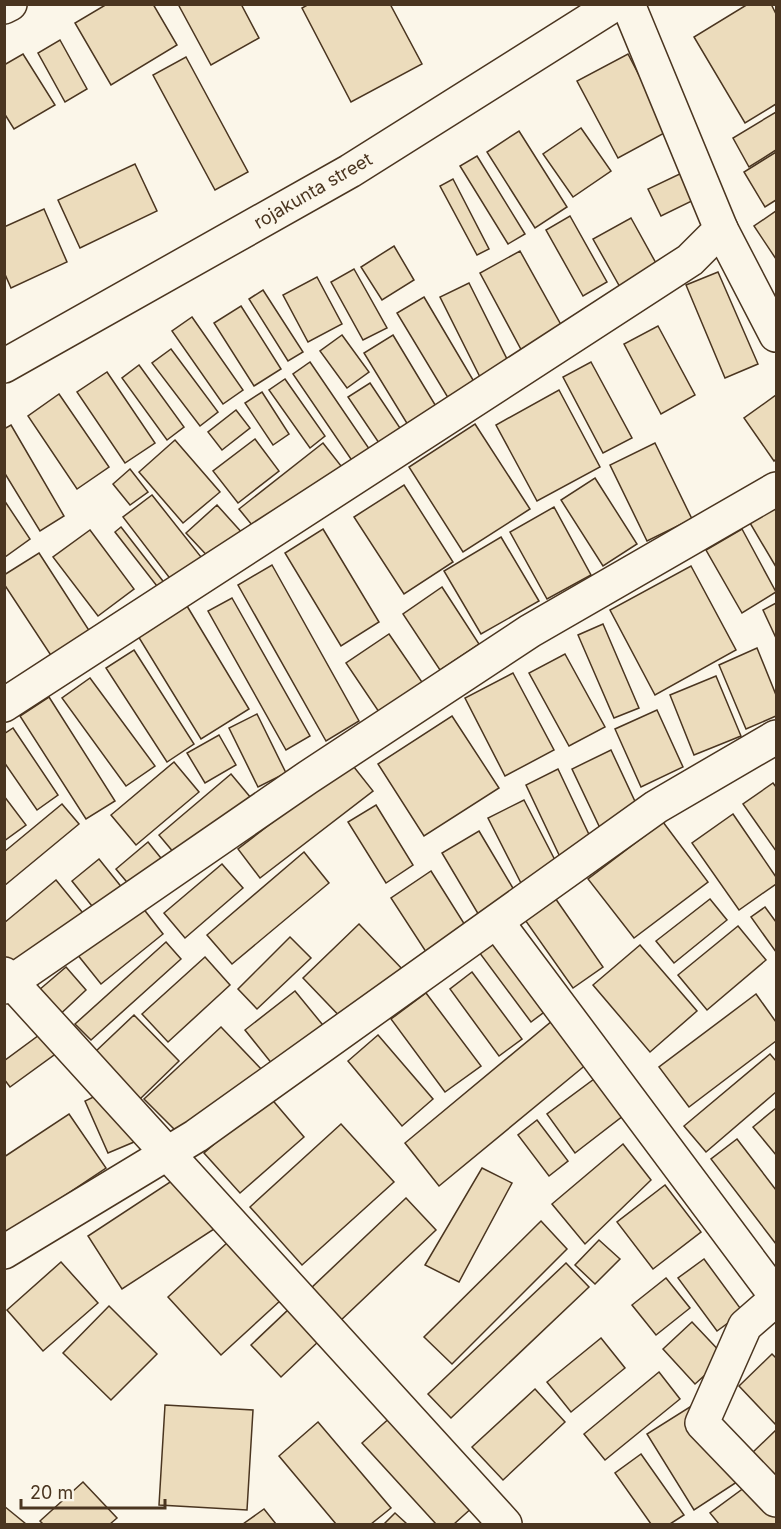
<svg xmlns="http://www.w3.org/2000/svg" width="781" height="1529" viewBox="0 0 781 1529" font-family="Inter,sans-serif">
  <rect width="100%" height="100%" fill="#fbf6e9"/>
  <g fill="#ecdcbc" stroke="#4a3520" stroke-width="1.5">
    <path d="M107 4H153L177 45 111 85 75 23Z"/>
    <path d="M178 4H241L259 38 211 65Z"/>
    <path d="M309 4H390L422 64 351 102 302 8Z"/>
    <path d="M748 4H771L776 14V104L745 123 694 37Z"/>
    <path d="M60 40 87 89 65 102 38 53Z"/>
    <path d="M23 54 55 105 14 129 4 113V65Z"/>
    <path d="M628 54 668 131 618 158 577 81Z"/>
    <path d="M186 57 248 172 215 190 153 75Z"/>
    <path d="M776 112V150L749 167 733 138Z"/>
    <path d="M581 128 611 171 573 197 543 154Z"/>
    <path d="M519 131 567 207 535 228 487 152Z"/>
    <path d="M776 152V200L765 207 744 172Z"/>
    <path d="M477 156 525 234 508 244 460 166Z"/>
    <path d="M135 164 157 211 80 248 58 200Z"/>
    <path d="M686 171 698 198 661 216 648 189Z"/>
    <path d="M453 179 489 249 477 255 440 186Z"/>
    <path d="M44 209 67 262 11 288 4 272V227Z"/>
    <path d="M776 211V259L754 226Z"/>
    <path d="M570 216 607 282 583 296 546 230Z"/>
    <path d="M631 218 662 274 625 296 593 239Z"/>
    <path d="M394 246 414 280 382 300 361 267Z"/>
    <path d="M520 251 565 332 524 355 480 273Z"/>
    <path d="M354 269 387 328 363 340 331 282Z"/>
    <path d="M718 272 758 364 725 378 686 285Z"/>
    <path d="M317 277 342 324 308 342 283 295Z"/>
    <path d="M469 283 511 367 482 381 440 297Z"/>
    <path d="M263 290 303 352 288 361 249 299Z"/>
    <path d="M424 297 476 385 450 401 397 313Z"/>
    <path d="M241 306 281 369 254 386 214 323Z"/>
    <path d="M192 317 243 390 223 404 172 331Z"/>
    <path d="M658 326 695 395 661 414 624 344Z"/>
    <path d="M342 335 369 372 347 388 320 351Z"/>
    <path d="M393 335 437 408 408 425 364 353Z"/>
    <path d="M171 349 218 412 200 426 152 363Z"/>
    <path d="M310 362 372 453 355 465 293 374Z"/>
    <path d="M591 362 632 438 603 453 563 377Z"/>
    <path d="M139 365 184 427 167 440 122 378Z"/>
    <path d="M107 372 155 443 125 463 77 392Z"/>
    <path d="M285 379 325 436 310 448 269 390Z"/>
    <path d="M370 383 402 431 381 446 348 397Z"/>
    <path d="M559 390 600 467 537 501 496 425Z"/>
    <path d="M262 392 289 434 273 445 245 403Z"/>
    <path d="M59 394 109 467 77 489 28 416Z"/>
    <path d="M776 395V459L774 461 744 418Z"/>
    <path d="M236 410 250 428 222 450 208 432Z"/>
    <path d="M475 424 530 509 463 552 409 467Z"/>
    <path d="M11 425 64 516 40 531 4 472V429Z"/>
    <path d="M255 439 279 471 238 503 213 471Z"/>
    <path d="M175 440 220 492 183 523 139 472Z"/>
    <path d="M323 443 345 471 261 536 239 509Z"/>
    <path d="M655 443 692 519 647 541 610 465Z"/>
    <path d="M130 469 148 492 130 505 113 484Z"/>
    <path d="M595 478 637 544 603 566 561 500Z"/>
    <path d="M404 485 453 562 404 594 354 517Z"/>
    <path d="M152 495 205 562 175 585 123 517Z"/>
    <path d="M4 500 30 539 5 557H4Z"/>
    <path d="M217 505 244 535 214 563 186 533Z"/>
    <path d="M554 507 591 575 547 599 510 532Z"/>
    <path d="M776 507V567L750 523Z"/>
    <path d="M121 527 166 585 160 590 115 532Z"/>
    <path d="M323 529 379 622 341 646 285 553Z"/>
    <path d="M742 529 776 592 742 613 706 550Z"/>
    <path d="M90 530 134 589 98 616 53 557Z"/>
    <path d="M501 537 539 601 481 634 444 571Z"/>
    <path d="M39 553 92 635 54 660 4 584V575Z"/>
    <path d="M272 565 359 721 326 741 238 585Z"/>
    <path d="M691 566 736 650 655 695 610 610Z"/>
    <path d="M442 587 479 644 440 670 403 614Z"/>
    <path d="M232 598 310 736 286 750 208 611Z"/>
    <path d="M776 603V638L763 610Z"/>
    <path d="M187 606 249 709 201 739 138 636Z"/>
    <path d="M603 624 639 708 614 718 578 635Z"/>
    <path d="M389 634 426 688 383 718 346 663Z"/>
    <path d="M757 648 776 695V716L746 729 719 665Z"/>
    <path d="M134 650 194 744 167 762 106 668Z"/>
    <path d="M565 654 605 727 569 746 529 673Z"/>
    <path d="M513 673 554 750 505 776 465 698Z"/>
    <path d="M716 676 741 736 694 755 670 695Z"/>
    <path d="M90 678 155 766 126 786 62 698Z"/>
    <path d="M49 697 115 801 86 819 20 716Z"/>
    <path d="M657 710 683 767 641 787 615 729Z"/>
    <path d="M257 714 286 773 258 787 229 728Z"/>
    <path d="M452 716 499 788 424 836 378 764Z"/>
    <path d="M13 728 58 795 37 810 4 762V734Z"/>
    <path d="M219 735 236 765 205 783 187 753Z"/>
    <path d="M611 750 639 810 600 828 572 769Z"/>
    <path d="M174 762 199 792 136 845 111 815Z"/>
    <path d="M350 762 373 791 260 878 238 849Z"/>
    <path d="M558 769 593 843 561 859 526 785Z"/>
    <path d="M231 774 256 804 185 866 159 835Z"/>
    <path d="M773 783 776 787V851L743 804Z"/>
    <path d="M4 796 26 825 4 841Z"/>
    <path d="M524 800 558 866 522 885 488 818Z"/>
    <path d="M62 804 79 824 4 886V852Z"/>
    <path d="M376 805 413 865 386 883 348 822Z"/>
    <path d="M733 814 776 877V884L739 910 692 843Z"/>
    <path d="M663 822 708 882 634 938 588 879Z"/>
    <path d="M479 831 517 895 480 917 442 853Z"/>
    <path d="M148 842 173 873 141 899 116 869Z"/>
    <path d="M304 852 329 883 232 964 207 935Z"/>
    <path d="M99 859 127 894 100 916 72 881Z"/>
    <path d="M222 864 243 888 185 938 164 913Z"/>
    <path d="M431 871 470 933 430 958 391 898Z"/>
    <path d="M56 880 87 918 4 968V923Z"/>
    <path d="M553 895 603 967 573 988 523 917Z"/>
    <path d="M710 899 727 920 674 963 656 941Z"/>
    <path d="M139 903 163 934 101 984 77 954Z"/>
    <path d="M765 907 776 922V952L751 917Z"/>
    <path d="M359 924 405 972 349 1026 303 978Z"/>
    <path d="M508 924 563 998 531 1022 476 948Z"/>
    <path d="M738 926 766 960 707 1010 678 975Z"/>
    <path d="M290 937 311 958 257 1009 238 989Z"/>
    <path d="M166 942 181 959 91 1040 75 1024Z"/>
    <path d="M640 945 697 1011 650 1052 593 985Z"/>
    <path d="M205 957 230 985 168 1042 142 1014Z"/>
    <path d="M66 967 86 990 53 1021 32 996Z"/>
    <path d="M472 972 522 1039 499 1056 450 989Z"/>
    <path d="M295 991 331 1035 281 1075 245 1030Z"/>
    <path d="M426 993 481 1066 445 1092 391 1019Z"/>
    <path d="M756 994 776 1022V1041L689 1107 659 1067Z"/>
    <path d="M564 1011 599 1054 439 1186 405 1143Z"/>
    <path d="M134 1015 179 1061 140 1099 95 1052Z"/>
    <path d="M50 1027 65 1047 10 1087 4 1079V1061Z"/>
    <path d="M221 1027 263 1071 184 1139 144 1099Z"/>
    <path d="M378 1035 433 1099 402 1126 348 1061Z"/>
    <path d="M770 1054 776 1061V1092L706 1152 684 1126Z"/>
    <path d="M613 1065 641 1102 575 1153 547 1114Z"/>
    <path d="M110 1089 134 1142 108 1153 85 1101Z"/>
    <path d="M269 1096 304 1137 240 1193 204 1153Z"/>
    <path d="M776 1108V1155L753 1127Z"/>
    <path d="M69 1114 106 1168 4 1236V1157Z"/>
    <path d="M537 1120 568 1161 549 1176 518 1135Z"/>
    <path d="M341 1124 394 1182 302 1265 250 1207Z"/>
    <path d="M737 1139 776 1190V1244L711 1159Z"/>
    <path d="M623 1144 651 1180 585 1244 552 1204Z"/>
    <path d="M199 1163 234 1216 122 1289 88 1236Z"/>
    <path d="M482 1168 512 1183 459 1282 425 1265Z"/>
    <path d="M665 1185 701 1232 653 1269 617 1222Z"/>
    <path d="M406 1198 436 1230 281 1377 251 1345Z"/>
    <path d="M541 1221 567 1249 452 1364 424 1337Z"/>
    <path d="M240 1231 293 1289 221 1355 168 1297Z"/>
    <path d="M599 1240 620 1259 595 1284 575 1265Z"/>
    <path d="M704 1259 743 1312 717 1331 678 1278Z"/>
    <path d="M61 1262 98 1303 43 1351 7 1310Z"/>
    <path d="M566 1263 589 1287 451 1418 428 1394Z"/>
    <path d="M666 1278 690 1308 656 1335 632 1305Z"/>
    <path d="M109 1306 157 1354 111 1400 63 1353Z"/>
    <path d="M692 1322 725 1357 695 1384 663 1349Z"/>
    <path d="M601 1338 625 1368 571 1412 547 1382Z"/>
    <path d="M772 1354 776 1358V1422L775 1424 739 1386Z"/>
    <path d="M659 1372 680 1399 605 1460 584 1434Z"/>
    <path d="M535 1389 565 1422 503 1480 472 1447Z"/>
    <path d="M165 1405 253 1410 247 1510 159 1505Z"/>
    <path d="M404 1405 485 1496 454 1524H436L362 1443Z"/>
    <path d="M693 1405 740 1480 694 1510 647 1434Z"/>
    <path d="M318 1422 391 1508 371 1524H336L279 1456Z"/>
    <path d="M776 1430V1479L752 1453Z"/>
    <path d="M641 1454 684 1515 670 1524H651L615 1473Z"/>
    <path d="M83 1482 117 1518 110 1524H43L40 1521Z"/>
    <path d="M752 1482 776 1517V1524H719L710 1513Z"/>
    <path d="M4 1506 26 1524H4Z"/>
    <path d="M264 1509 276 1524H243Z"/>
    <path d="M395 1513 407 1524H384Z"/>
  </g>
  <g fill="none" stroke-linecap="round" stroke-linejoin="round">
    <defs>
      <g id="street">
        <path d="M4 7 10 4"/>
        <path d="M721 229 776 335"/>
        <path d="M4 366 350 171 615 4"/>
        <path d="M4 705 690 260 721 229 628 4"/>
        <path d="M497 922 776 1296"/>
        <path d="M4 974 505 1524"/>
        <path d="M4 987 307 778 530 631 776 489"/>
        <path d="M4 1252 196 1136 656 807 776 737"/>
        <path d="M776 1299 745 1326 702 1423 776 1500"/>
      </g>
    </defs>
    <use href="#street" stroke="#4a3520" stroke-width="36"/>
    <use href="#street" stroke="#fbf6e9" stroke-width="33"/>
  </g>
  <g text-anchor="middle" stroke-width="4.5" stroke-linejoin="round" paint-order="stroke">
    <g font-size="18" fill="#4a3520" stroke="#fbf6e9">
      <text transform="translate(313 191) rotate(-30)" y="6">rojakunta street</text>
    </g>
  </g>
  <rect width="781" height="1529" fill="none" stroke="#4a3520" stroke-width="12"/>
  <path d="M21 1499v9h144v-9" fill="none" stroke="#4a3520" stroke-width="3"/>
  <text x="30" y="1499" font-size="18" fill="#4a3520" stroke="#fbf6e9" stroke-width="4.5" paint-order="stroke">20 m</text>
</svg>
